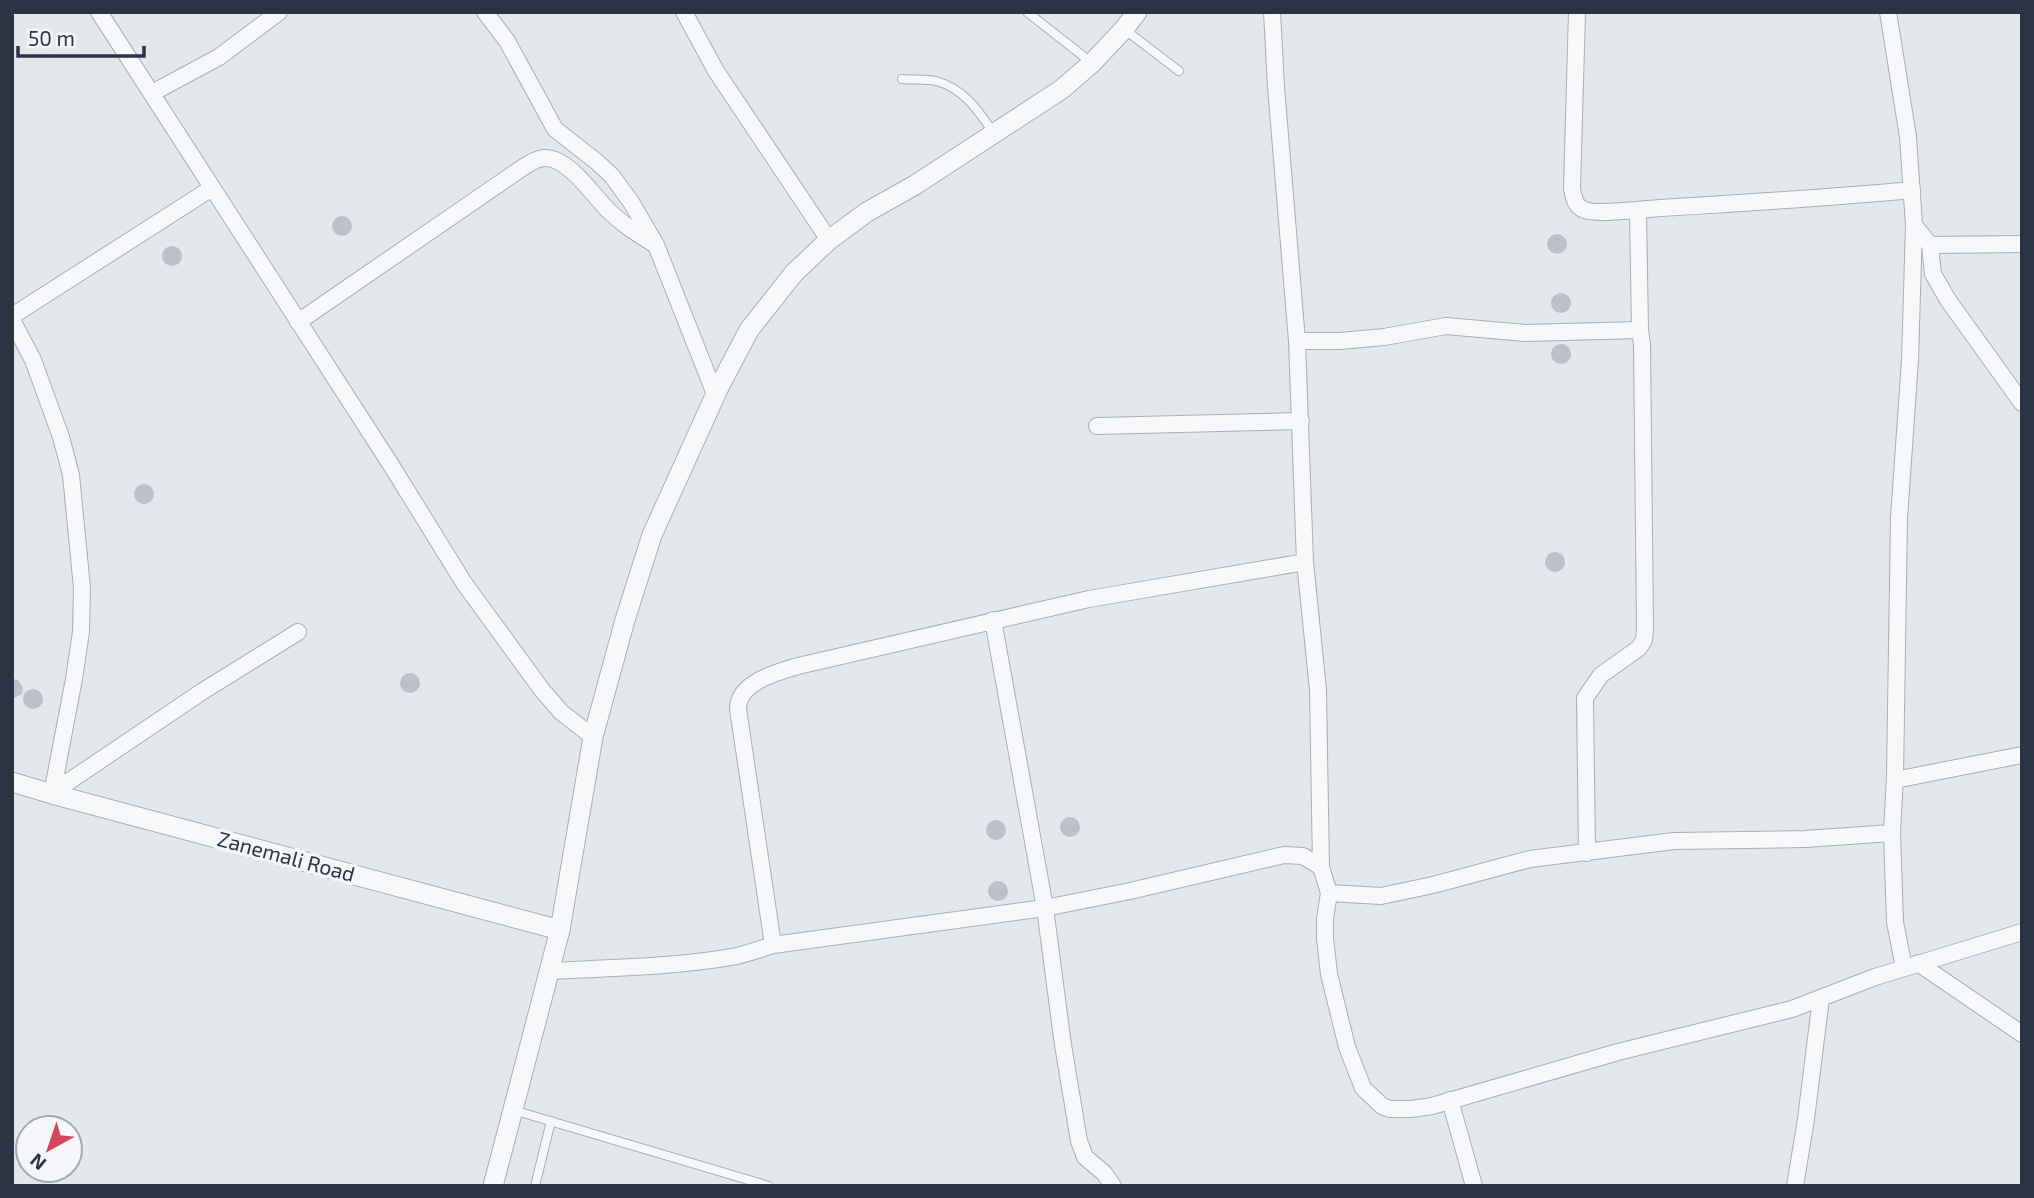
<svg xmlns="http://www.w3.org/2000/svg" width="2034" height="1198" viewBox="0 0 2034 1198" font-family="'Exo 2',sans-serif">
  <rect width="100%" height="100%" fill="#e4e7ec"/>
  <g fill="#bbc0ca">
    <circle cx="342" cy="226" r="10"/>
    <circle cx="1557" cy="244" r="10"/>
    <circle cx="172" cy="256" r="10"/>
    <circle cx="1561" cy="303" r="10"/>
    <circle cx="1561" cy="354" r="10"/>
    <circle cx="144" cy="494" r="10"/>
    <circle cx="1555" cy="562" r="10"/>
    <circle cx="410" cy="683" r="10"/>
    <path d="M12 679 18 680 23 688 22 694 14 698H12Z"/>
    <circle cx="33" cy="699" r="10"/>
    <circle cx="1070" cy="827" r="10"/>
    <circle cx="996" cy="830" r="10"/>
    <circle cx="998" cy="891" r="10"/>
  </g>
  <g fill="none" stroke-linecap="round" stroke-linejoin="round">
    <defs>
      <g id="service">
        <path d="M1027 12 1092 63"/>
        <path d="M1124 29 1179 71"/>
        <path d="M902 79C913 80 926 79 936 81 963 88 978 110 993 132"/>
        <path d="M513 1110 769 1186"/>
        <path d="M535 1186 551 1121"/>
      </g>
      <g id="minor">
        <path d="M99 12 391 465 464 583 542 690 561 712 593 737"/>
        <path d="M485 12 507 41 555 129 597 162 612 176 631 202 656 245 715 394"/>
        <path d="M684 12 716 71 829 240"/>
        <path d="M1272 12 1276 87 1297 341 1305 562 1318 690 1321 867 1329 893 1325 919V938L1329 974 1347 1047 1363 1088 1382 1106 1390 1109H1411L1432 1106 1618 1052 1792 1009 1875 977 2022 932"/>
        <path d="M1577 12 1572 189C1574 198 1575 207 1585 210 1596 215 1645 209 1660 208 1744 203 1828 198 1912 190"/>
        <path d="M1888 12 1908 137 1914 225 1910 360 1899 518 1895 776 1892 833 1895 922 1904 968"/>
        <path d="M152 93 219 57 279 12"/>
        <path d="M1914 225 1930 245 1933 274 1948 300 2022 403"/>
        <path d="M1930 245 2022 244"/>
        <path d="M12 316 212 188"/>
        <path d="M12 320 33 360 61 437 71 475 82 588 81 632 74 679 52 794"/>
        <path d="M298 322 525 166C535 160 544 155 555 160 577 169 593 196 610 212 623 225 638 234 654 244"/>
        <path d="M1297 341H1340L1384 337 1446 326 1525 333 1640 330"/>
        <path d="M1097 426 1301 421"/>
        <path d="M993 620 1045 908 1063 1045 1079 1141 1085 1157 1104 1173 1113 1186"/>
        <path d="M1895 780 2022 755"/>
        <path d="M56 782H68L203 691 298 632"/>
        <path d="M1587 853 1585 698 1601 675 1639 648 1644 640 1645 628 1642 344 1640 330 1638 210"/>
        <path d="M1329 893 1381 896 1433 885 1530 859 1674 841 1805 839 1892 833"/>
        <path d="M773 945 738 709C738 682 778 672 798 666L1089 599 1305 562"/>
        <path d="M1918 963 2022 1034"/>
        <path d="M548 971C608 968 678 967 737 956 749 953 761 949 773 945L1045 908 1130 891 1284 855 1303 856 1321 867"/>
        <path d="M1450 1100 1474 1186"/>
        <path d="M1795 1186 1806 1119 1821 998"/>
      </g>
      <g id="tertiary">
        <path d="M12 782 52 794 560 930"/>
        <path d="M493 1186 560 930 593 737 625 620 652 535 719 387 749 330 794 273 829 240 867 212 915 185 1062 89 1092 63 1124 29 1137 12"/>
      </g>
    </defs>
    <use href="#service" stroke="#a9aeb7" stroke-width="10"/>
    <use href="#minor" stroke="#a9aeb7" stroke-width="18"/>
    <use href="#tertiary" stroke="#a9aeb7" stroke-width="21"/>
    <use href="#service" stroke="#f7f8fa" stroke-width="8"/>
    <use href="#minor" stroke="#f7f8fa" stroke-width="16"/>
    <use href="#tertiary" stroke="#f7f8fa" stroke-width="19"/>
  </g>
  <g text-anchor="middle" stroke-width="7" stroke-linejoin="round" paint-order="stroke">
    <g font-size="21" fill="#2b3445" stroke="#f4f6f9">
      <text transform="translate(286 857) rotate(15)" y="7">Zanemali Road</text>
    </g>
  </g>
  <rect width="2034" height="1198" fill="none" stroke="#2b3445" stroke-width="28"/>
  <g transform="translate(49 1149) rotate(220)"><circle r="33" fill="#f4f6f9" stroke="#a4a8b1" stroke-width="2"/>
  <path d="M0-5L12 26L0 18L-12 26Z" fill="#d1495b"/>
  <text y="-10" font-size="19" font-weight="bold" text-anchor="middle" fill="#2b3445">N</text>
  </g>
  <path d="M18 46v10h126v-10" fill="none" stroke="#2b3445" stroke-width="3.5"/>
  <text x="28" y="46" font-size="21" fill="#2b3445" stroke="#f4f6f9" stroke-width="5" paint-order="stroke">50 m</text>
</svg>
